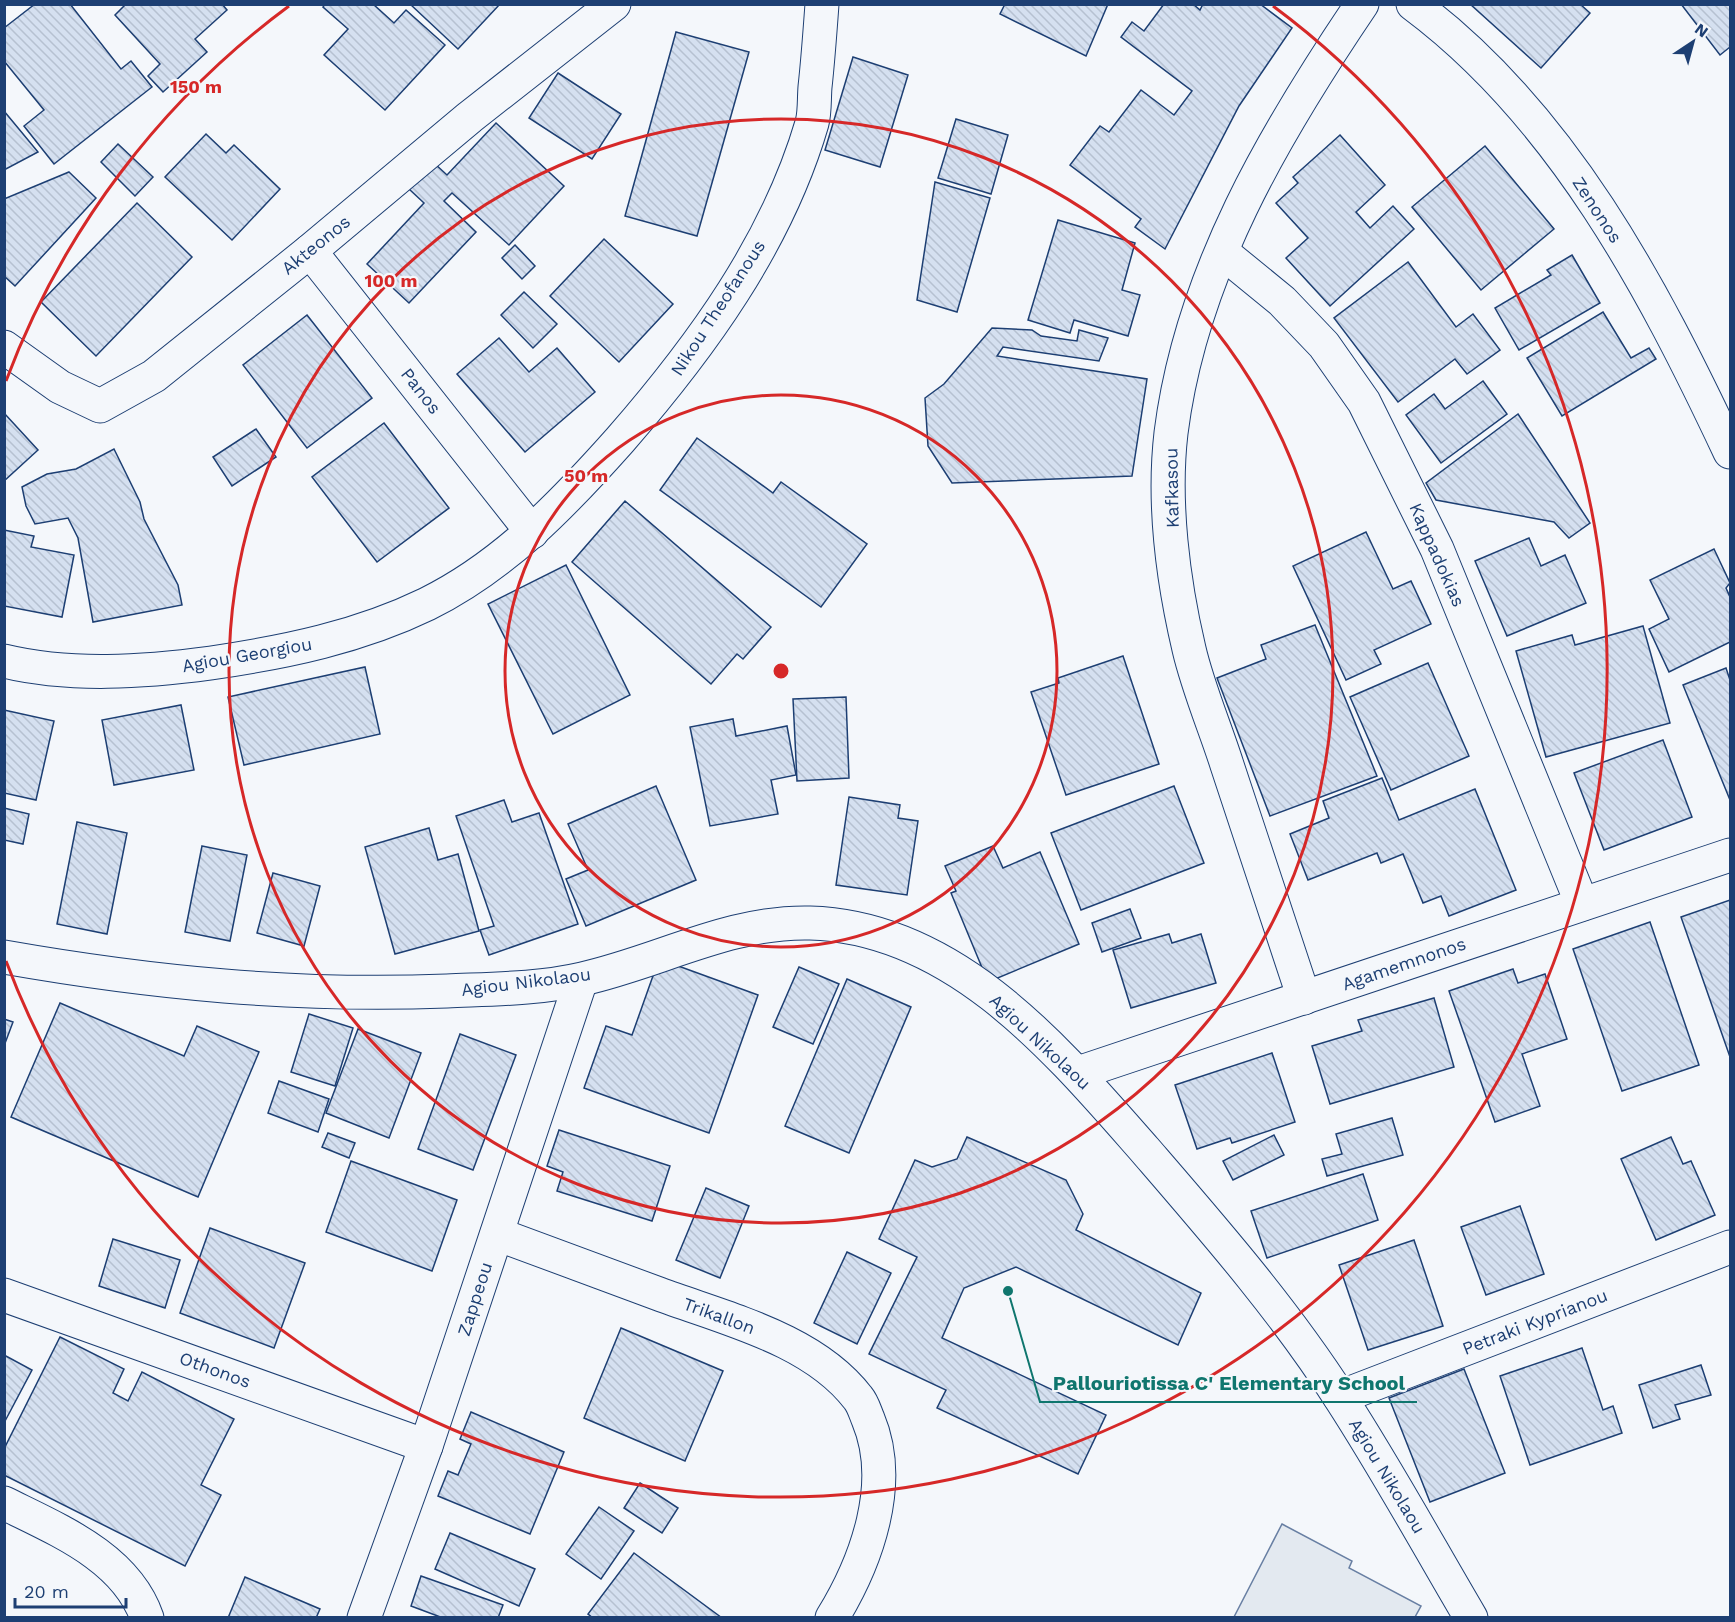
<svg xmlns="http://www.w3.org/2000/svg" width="1735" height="1622" viewBox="0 0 1735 1622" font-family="'Work Sans',sans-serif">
  <defs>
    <pattern id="building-back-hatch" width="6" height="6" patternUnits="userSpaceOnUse" patternTransform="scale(1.5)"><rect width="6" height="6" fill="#d5e0f0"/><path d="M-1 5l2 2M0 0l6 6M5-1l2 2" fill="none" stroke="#b6c1d1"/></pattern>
  </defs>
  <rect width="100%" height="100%" fill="#f4f7fb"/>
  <path fill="#e3e9f0" stroke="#687fa3" stroke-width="1.5" d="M1282 1524 1352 1561 1349 1568 1421 1606 1415 1617H1234Z"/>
  <g fill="url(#building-back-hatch)" stroke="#1d3f73" stroke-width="1.5">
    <path d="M35 4H70L121 69 131 61 152 87 54 164 24 126 44 110 4 61V28Z"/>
    <path d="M126 4H222L227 10 195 39 207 52 163 92 148 76 160 64 115 15Z"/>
    <path d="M325 4H373L394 23 406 10 445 45 385 110 324 55 348 29 323 7Z"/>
    <path d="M410 4H500L458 49Z"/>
    <path d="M1005 4H1108L1086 56 1000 14Z"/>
    <path d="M1164 4H1193L1200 10 1203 4H1260L1292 28 1239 106 1165 249 1135 227 1141 219 1070 165 1100 126 1109 132 1141 90 1174 115 1192 91 1121 37 1132 22 1144 31Z"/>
    <path d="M1470 4H1580L1590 13 1541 68Z"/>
    <path d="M1681 4H1730V47L1720 55Z"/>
    <path d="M676 32 749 52 697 236 625 216Z"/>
    <path d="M853 57 908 75 880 167 825 150Z"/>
    <path d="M558 73 621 114 592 159 529 118Z"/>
    <path d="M4 111 38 152 4 170Z"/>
    <path d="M956 119 1008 135 991 194 938 178Z"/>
    <path d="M496 123 564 186 509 245 452 193 444 201 476 232 409 303 367 264 424 203 409 189 434 163 447 175Z"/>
    <path d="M206 134 226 153 234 145 280 189 232 240 165 177Z"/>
    <path d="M1340 135 1385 185 1356 212 1370 228 1393 206 1414 229 1330 306 1286 258 1308 238 1276 203 1298 183 1293 177Z"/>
    <path d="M118 144 153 177 135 196 101 162Z"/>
    <path d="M1485 146 1554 229 1481 290 1412 207Z"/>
    <path d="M69 172 96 198 15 286 4 276V199Z"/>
    <path d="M935 182 990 198 957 312 917 300Z"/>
    <path d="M137 203 192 257 96 356 41 302Z"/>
    <path d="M1058 220 1135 243 1122 290 1140 295 1128 336 1074 320 1070 333 1028 320Z"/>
    <path d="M604 239 673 304 619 362 550 296Z"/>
    <path d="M515 245 535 266 522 279 502 258Z"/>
    <path d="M1572 255 1600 303 1519 350 1495 308 1551 275 1547 270Z"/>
    <path d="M1408 262 1456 327 1473 314 1500 350 1467 374 1455 359 1398 402 1334 318Z"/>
    <path d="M524 292 557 324 533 348 501 315Z"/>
    <path d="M1603 312 1631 358 1649 348 1656 359 1562 416 1527 358Z"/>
    <path d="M307 315 372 398 307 448 243 365Z"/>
    <path d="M992 328 1032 330 1041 336 1077 341 1079 330 1108 338 1099 361 1003 347 997 356 1147 379 1132 476 952 483 928 446 925 398 944 384Z"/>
    <path d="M499 338 529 372 557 348 595 392 525 452 457 374Z"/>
    <path d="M1483 381 1507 414 1441 463 1406 415 1434 394 1445 409Z"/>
    <path d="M4 413 38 450 4 481Z"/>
    <path d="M1518 414 1590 523 1569 538 1554 522 1436 500 1426 483Z"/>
    <path d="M384 423 449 508 377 562 312 477Z"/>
    <path d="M256 429 276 457 232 486 213 457Z"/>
    <path d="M697 438 773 493 781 482 867 544 821 607 660 490Z"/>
    <path d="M114 449 140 502 144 519 178 585 182 605 93 622 78 538 68 518 35 524 26 506 22 487 47 474 76 469Z"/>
    <path d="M625 501 771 627 743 659 737 654 711 684 572 562Z"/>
    <path d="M4 530 34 536 31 547 74 555 62 617 4 606Z"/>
    <path d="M1366 532 1393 589 1411 581 1431 624 1374 650 1381 664 1346 680 1293 566Z"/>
    <path d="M1529 538 1541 566 1565 555 1586 603 1507 636 1475 561Z"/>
    <path d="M1714 549 1730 583 1726 588 1730 597V642L1669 672 1649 629 1669 619 1650 580Z"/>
    <path d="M566 565 630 695 553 734 488 604Z"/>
    <path d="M1315 625 1377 776 1270 816 1217 678 1266 659 1261 645Z"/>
    <path d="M1643 626 1670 723 1546 757 1516 651 1572 635 1575 645Z"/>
    <path d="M1123 656 1159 764 1066 795 1031 692 1059 683 1058 678Z"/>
    <path d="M1428 663 1469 756 1391 790 1350 697Z"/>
    <path d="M365 667 380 734 244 765 228 697Z"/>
    <path d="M1726 668 1730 680V800L1683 685Z"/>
    <path d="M846 697 849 778 797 781 793 699Z"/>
    <path d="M181 705 194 770 114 785 102 720Z"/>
    <path d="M4 710 54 721 36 800 4 793Z"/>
    <path d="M733 719 736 736 787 726 796 775 771 780 778 814 710 826 690 727Z"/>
    <path d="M1663 740 1692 817 1604 850 1574 773Z"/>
    <path d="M1382 778 1399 820 1475 789 1516 890 1449 916 1441 896 1423 903 1403 854 1381 863 1377 853 1308 880 1290 834 1329 818 1323 801Z"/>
    <path d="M656 786 696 880 586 926 566 879 588 870 568 824Z"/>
    <path d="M1174 786 1204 863 1081 910 1051 833Z"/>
    <path d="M849 797 900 805 898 818 918 821 907 895 836 885Z"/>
    <path d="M504 800 512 822 539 813 578 924 489 955 480 930 494 926 456 816Z"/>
    <path d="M4 808 29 814 23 844 4 840Z"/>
    <path d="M77 822 127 833 107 934 57 924Z"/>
    <path d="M429 828 438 860 458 854 479 931 395 954 365 847Z"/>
    <path d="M202 846 247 855 230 941 185 932Z"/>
    <path d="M993 846 1003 868 1040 852 1079 944 988 982 951 893 956 891 945 866Z"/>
    <path d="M273 873 320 886 304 946 257 933Z"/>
    <path d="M1730 900V1057L1681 917Z"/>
    <path d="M1130 909 1141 938 1102 952 1092 923Z"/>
    <path d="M1650 922 1699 1065 1622 1091 1573 949Z"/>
    <path d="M1169 934 1172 943 1201 934 1216 983 1131 1008 1113 950Z"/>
    <path d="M659 959 758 995 709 1133 584 1088 606 1026 632 1035Z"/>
    <path d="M799 967 839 984 813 1044 773 1027Z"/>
    <path d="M1513 969 1518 983 1545 974 1567 1039 1522 1054 1540 1106 1495 1122 1449 991Z"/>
    <path d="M847 979 911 1007 849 1153 785 1126Z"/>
    <path d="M1434 998 1454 1067 1330 1104 1312 1046 1362 1031 1358 1020Z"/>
    <path d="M60 1003 184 1056 197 1026 259 1052 198 1197 11 1117Z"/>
    <path d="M309 1014 353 1028 335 1086 291 1072Z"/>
    <path d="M4 1019 13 1022 4 1046Z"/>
    <path d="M358 1029 421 1053 389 1138 326 1113Z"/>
    <path d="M460 1034 516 1055 473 1170 418 1149Z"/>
    <path d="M1272 1053 1295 1122 1232 1143 1230 1138 1197 1149 1175 1085Z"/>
    <path d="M279 1081 329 1099 318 1132 268 1113Z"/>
    <path d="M1392 1118 1403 1155 1327 1176 1322 1159 1342 1154 1336 1134Z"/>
    <path d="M559 1130 670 1166 652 1221 557 1191 563 1172 547 1166Z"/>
    <path d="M328 1133 355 1143 349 1158 322 1147Z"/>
    <path d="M1274 1135 1284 1155 1233 1180 1223 1161Z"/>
    <path d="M967 1137 1066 1180 1083 1214 1076 1230 1201 1293 1178 1345 1016 1267 964 1288 942 1338 1106 1415 1078 1474 937 1408 946 1390 869 1354 917 1257 879 1239 915 1160 932 1167 957 1159Z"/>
    <path d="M1671 1137 1683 1164 1691 1161 1715 1215 1656 1240 1621 1159Z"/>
    <path d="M351 1161 457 1200 432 1271 326 1232Z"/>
    <path d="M1363 1174 1378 1220 1267 1258 1251 1211Z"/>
    <path d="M706 1188 749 1206 720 1278 676 1260Z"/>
    <path d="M1520 1206 1544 1274 1486 1295 1461 1227Z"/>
    <path d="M210 1228 305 1263 274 1348 180 1313Z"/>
    <path d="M113 1239 180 1260 165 1308 99 1286Z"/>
    <path d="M1414 1240 1443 1326 1368 1350 1339 1265Z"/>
    <path d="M847 1252 891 1273 857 1344 814 1323Z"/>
    <path d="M621 1328 723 1371 685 1461 584 1418Z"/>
    <path d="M60 1337 124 1369 113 1393 128 1401 142 1372 234 1419 201 1485 221 1495 185 1566 4 1475V1449Z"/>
    <path d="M1582 1348 1603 1410 1613 1406 1622 1433 1530 1465 1500 1376Z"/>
    <path d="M4 1355 32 1370 4 1423Z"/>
    <path d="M1701 1365 1711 1395 1675 1405 1680 1419 1653 1428 1639 1385Z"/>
    <path d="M1464 1369 1505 1473 1430 1502 1389 1398Z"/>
    <path d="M471 1412 564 1452 530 1534 438 1496 448 1471 458 1475 471 1444 460 1439Z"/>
    <path d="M640 1483 678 1508 662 1533 624 1508Z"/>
    <path d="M599 1507 634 1531 601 1579 566 1554Z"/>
    <path d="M450 1533 535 1569 519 1606 435 1569Z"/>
    <path d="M634 1553 722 1618H593L588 1614Z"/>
    <path d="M421 1576 503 1605 498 1618H443L411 1606Z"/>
    <path d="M245 1577 320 1609 316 1618H228Z"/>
  </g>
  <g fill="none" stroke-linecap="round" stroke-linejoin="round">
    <defs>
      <g id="minor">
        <path d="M1413 4C1562 115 1653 288 1730 452"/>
        <path d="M310 251 532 532"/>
        <path d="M1222 252 1282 301 1324 345 1364 402 1437 549 1582 904"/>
        <path d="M4 347 60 387 100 406 154 376 310 251 470 117 614 4"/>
        <path d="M4 661C70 677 144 672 211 663 286 652 359 637 427 604 504 566 564 503 620 440 701 347 777 243 812 123 815 112 814 99 815 87 818 60 820 32 822 4"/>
        <path d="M4 957C152 983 296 997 447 991 491 989 539 989 582 979 659 962 729 921 810 923 955 927 1057 1050 1145 1150 1214 1230 1284 1310 1341 1399 1387 1470 1428 1545 1471 1618"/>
        <path d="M1304 998C1278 920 1253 843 1227 765 1215 727 1198 688 1189 649 1173 581 1163 502 1171 433 1191 274 1274 134 1362 4"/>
        <path d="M1078 1073 1730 855"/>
        <path d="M497 1234C551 1254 605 1274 659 1294 726 1319 813 1339 858 1398 863 1404 865 1412 868 1419 895 1483 867 1561 832 1618"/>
        <path d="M4 1295 426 1446"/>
        <path d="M1340 1397 1730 1247"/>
        <path d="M4 1503C58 1530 126 1557 147 1618"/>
        <path d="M364 1618 426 1446 581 980"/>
      </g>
    </defs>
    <use href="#minor" stroke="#1d3f73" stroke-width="35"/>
    <use href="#minor" stroke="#f4f7fb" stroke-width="33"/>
  </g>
  <g fill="none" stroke="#d62828" stroke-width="3">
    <circle cx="781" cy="671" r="276"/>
    <circle cx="781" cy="671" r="552"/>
    <path d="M6 381A827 827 0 0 1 289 6M1273 6A827 827 0 1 1 6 961"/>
  </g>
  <g text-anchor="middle" stroke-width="4.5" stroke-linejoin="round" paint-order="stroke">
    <g font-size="18" fill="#1d3f73" stroke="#f4f7fb">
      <text transform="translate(1597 210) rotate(57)" y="6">Zenonos</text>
      <text transform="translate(316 245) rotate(-39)" y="6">Akteonos</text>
      <text transform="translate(718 308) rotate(-57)" y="6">Nikou Theofanous</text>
      <text transform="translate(421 391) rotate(52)" y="6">Panos</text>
      <text transform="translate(1172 488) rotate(-91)" y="6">Kafkasou</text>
      <text transform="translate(1437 555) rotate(66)" y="6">Kappadokias</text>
      <text transform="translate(247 655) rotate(-10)" y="6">Agiou Georgiou</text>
      <text transform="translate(1404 964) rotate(-19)" y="6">Agamemnonos</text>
      <text transform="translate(526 982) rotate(-7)" y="6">Agiou Nikolaou</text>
      <text transform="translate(1040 1042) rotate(43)" y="6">Agiou Nikolaou</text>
      <text transform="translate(475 1299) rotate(-72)" y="6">Zappeou</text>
      <text transform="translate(719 1316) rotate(20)" y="6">Trikallon</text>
      <text transform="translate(1535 1322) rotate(-21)" y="6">Petraki Kyprianou</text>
      <text transform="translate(215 1370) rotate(20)" y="6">Othonos</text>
      <text transform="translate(1387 1476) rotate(59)" y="6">Agiou Nikolaou</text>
    </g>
  </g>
  <circle cx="781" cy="671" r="9" fill="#d62828" stroke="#f4f7fb" stroke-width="3"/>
  <g font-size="18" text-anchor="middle" font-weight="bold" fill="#d62828" stroke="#f4f7fb" stroke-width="4.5" stroke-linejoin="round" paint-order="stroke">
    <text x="196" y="93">150 m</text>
    <text x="391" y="287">100 m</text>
    <text x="586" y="482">50 m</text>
  </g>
  <path fill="none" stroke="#0f766e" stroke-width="2" d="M1008 1291L1040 1402H1417"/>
  <circle fill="#0f766e" stroke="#f4f7fb" stroke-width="2" cx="1008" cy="1291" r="6"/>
  <g font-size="20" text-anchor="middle" font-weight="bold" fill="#0f766e" stroke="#f4f7fb" stroke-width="4.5" stroke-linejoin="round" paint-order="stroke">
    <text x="1229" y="1390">Pallouriotissa C' Elementary School</text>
  </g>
  <rect width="1735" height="1622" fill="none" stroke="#1d3f73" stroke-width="12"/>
  <g transform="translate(1693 42) rotate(36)" stroke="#f4f7fb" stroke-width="4.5" paint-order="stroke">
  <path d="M0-4.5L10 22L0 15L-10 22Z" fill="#1d3f73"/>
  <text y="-9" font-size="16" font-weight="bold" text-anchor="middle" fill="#1d3f73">N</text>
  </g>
  <path d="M15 1598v9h111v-9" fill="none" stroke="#1d3f73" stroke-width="3"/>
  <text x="24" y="1598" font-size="18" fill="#1d3f73" stroke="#f4f7fb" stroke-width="4.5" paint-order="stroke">20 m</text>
</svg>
